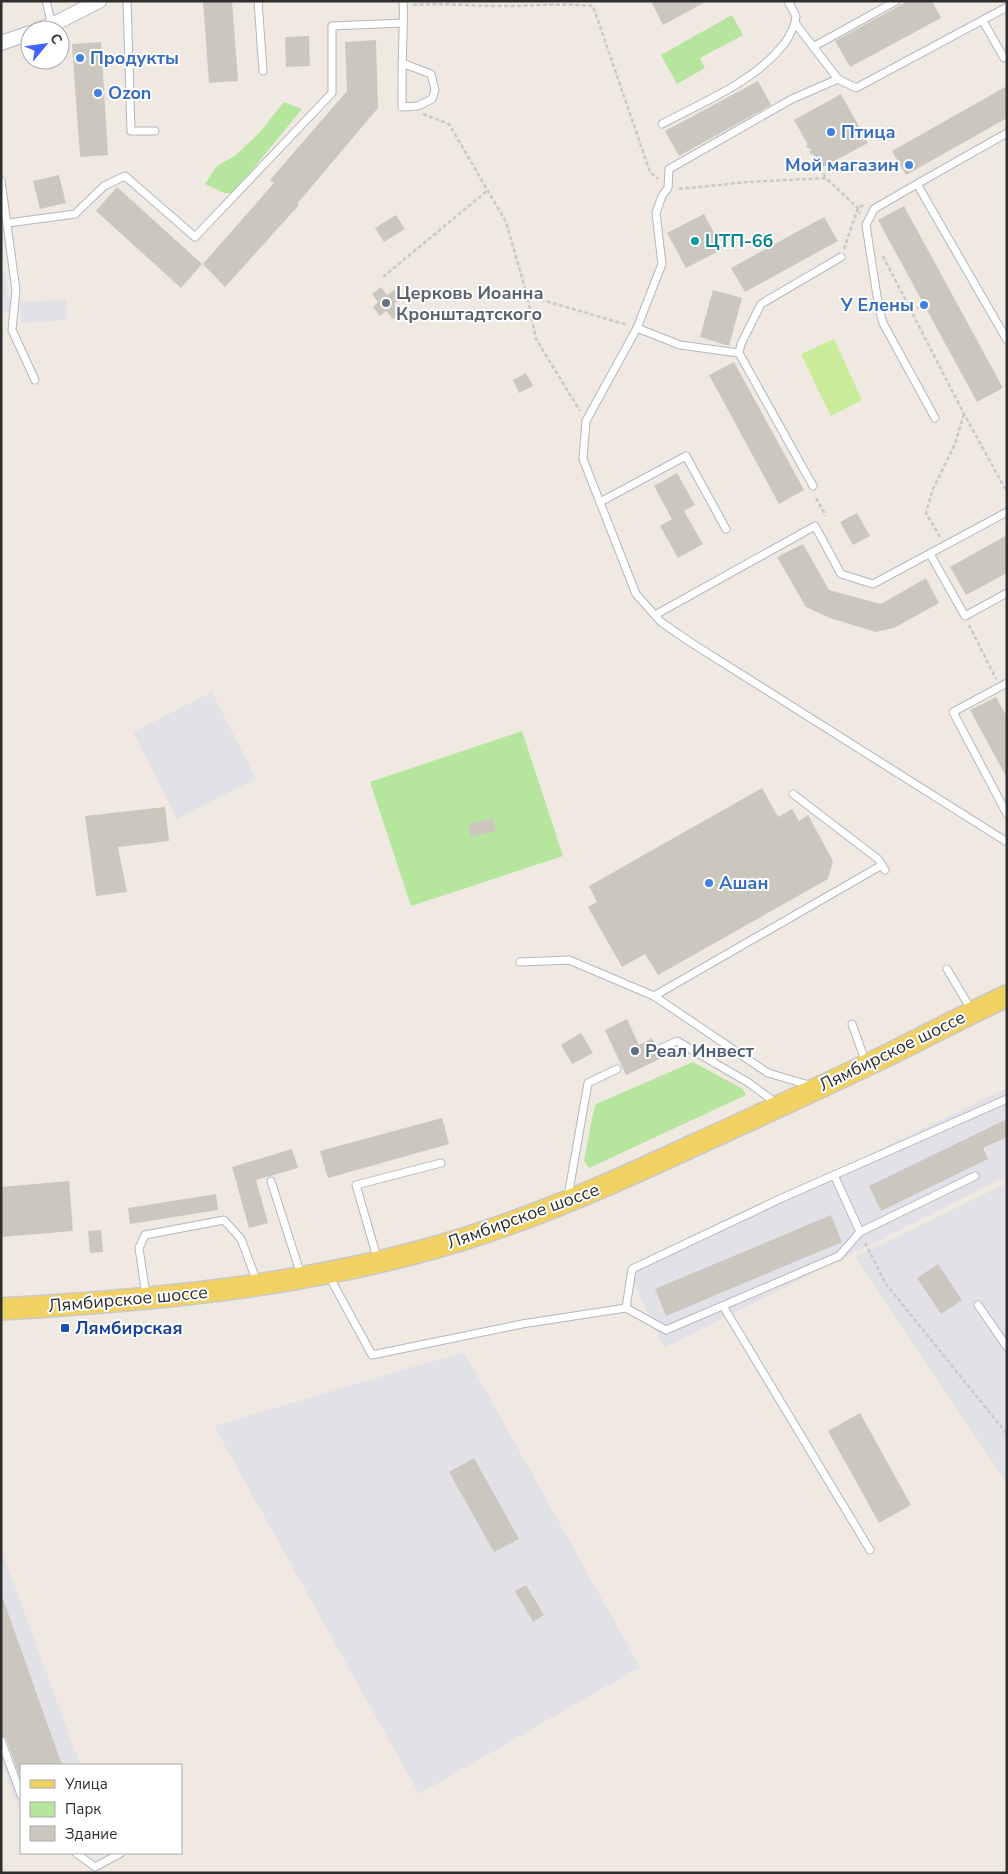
<svg xmlns="http://www.w3.org/2000/svg" width="1008" height="1874" viewBox="0 0 1008 1874" font-family="'Nunito Sans',sans-serif">
  <rect width="100%" height="100%" fill="#efe9e1"/>
  <g fill="#e3e1e8">
    <path d="M1 270H3L12 311 1 314Z"/>
    <path d="M66 300 67 320 21 323 20 302Z"/>
    <path d="M212 692 256 779 177 819 133 732Z"/>
    <path d="M1007 1088V1176L664 1348 628 1271Z"/>
    <path d="M1007 1183V1483L855 1257Z"/>
    <path d="M464 1352 640 1667 419 1794 214 1426Z"/>
    <path d="M1 1548 80 1765H21V1817L1 1762Z"/>
  </g>
  <g fill="#b6e59e">
    <path d="M732 15 743 35 700 58 705 68 677 84 661 55Z"/>
    <path d="M284 102 302 109 233 193H224L205 184 217 166 235 156 259 133Z"/>
    <path d="M522 731 563 856 411 906 370 782Z"/>
    <path d="M693 1062 743 1089 746 1095 589 1168 584 1161 592 1118 596 1104Z"/>
  </g>
  <path fill="#c9ec9a" d="M834 339 862 400 831 416 801 354Z"/>
  <g fill="#cbc7bf">
    <path d="M203 1H232L238 81 209 83Z"/>
    <path d="M651 1H707L663 25Z"/>
    <path d="M908 1H932L941 18 850 67 835 41Z"/>
    <path d="M309 36 310 66 286 67 285 37Z"/>
    <path d="M376 40 378 108 297 204 299 205 225 287 203 264 274 183 270 180 347 91 345 42Z"/>
    <path d="M101 42 108 155 80 157 72 44Z"/>
    <path d="M758 81 771 105 679 156 665 131Z"/>
    <path d="M1007 86V118L906 175 892 151Z"/>
    <path d="M841 94 868 143 821 168 794 120Z"/>
    <path d="M59 175 66 203 40 209 33 181Z"/>
    <path d="M117 187 202 264 181 288 96 211Z"/>
    <path d="M904 206 1003 388 977 402 878 220Z"/>
    <path d="M704 214 723 249 686 268 667 233Z"/>
    <path d="M396 215 405 229 384 242 375 228Z"/>
    <path d="M824 217 838 241 745 292 731 268Z"/>
    <path d="M381 287 387 295 395 289 402 298 394 304 401 312 393 319 386 311 380 316 373 307 378 302 372 294Z"/>
    <path d="M713 290 742 298 729 346 700 337Z"/>
    <path d="M734 362 804 490 779 504 709 375Z"/>
    <path d="M526 373 533 386 519 393 513 380Z"/>
    <path d="M677 473 695 505 684 511 703 544 678 558 660 526 672 519 654 486Z"/>
    <path d="M857 513 870 536 853 545 840 522Z"/>
    <path d="M1007 535V573L966 595 950 567Z"/>
    <path d="M803 544 829 590 881 604 926 578 939 603 894 628 876 632 830 618 806 607 777 557Z"/>
    <path d="M996 697 1007 717V778L970 710Z"/>
    <path d="M762 788 778 817 792 809 799 821 808 815 833 861 828 879 658 975 645 954 622 967 588 907 597 902 589 886Z"/>
    <path d="M165 807 169 841 118 847 127 892 96 896 85 816Z"/>
    <path d="M493 818 496 831 471 837 468 824Z"/>
    <path d="M627 1019 639 1045 652 1038 656 1046 655 1052 662 1058 626 1075 605 1030Z"/>
    <path d="M581 1033 593 1053 572 1064 561 1045Z"/>
    <path d="M442 1118 449 1144 328 1178 320 1151Z"/>
    <path d="M1007 1119V1137L983 1148 988 1159 881 1211 869 1186Z"/>
    <path d="M292 1149 298 1168 256 1180 268 1223 249 1228 232 1167Z"/>
    <path d="M69 1181 73 1231 1 1237V1187Z"/>
    <path d="M216 1194 218 1210 130 1224 128 1208Z"/>
    <path d="M831 1215 842 1242 666 1316 655 1289Z"/>
    <path d="M101 1230 103 1252 90 1253 88 1231Z"/>
    <path d="M938 1264 962 1300 941 1314 917 1278Z"/>
    <path d="M860 1413 911 1505 879 1523 828 1431Z"/>
    <path d="M474 1458 519 1539 494 1552 449 1472Z"/>
    <path d="M526 1585 544 1615 533 1622 515 1591Z"/>
    <path d="M1 1599H3L62 1765H21V1780L6 1738 1 1735Z"/>
  </g>
  <g fill="none" stroke-linecap="round" stroke-linejoin="round">
    <defs>
      <g id="service">
        <path d="M46 1 52 25"/>
        <path d="M127 1 131 131H155"/>
        <path d="M258 1 263 71"/>
        <path d="M788 1 796 16 795 23 838 79 856 88 1007 7"/>
        <path d="M983 21 1004 58H1007"/>
        <path d="M813 47 896 1"/>
        <path d="M402 63 431 74 435 90 432 99 418 106 402 107C402 83 402 60 403 36 403 25 404 13 403 1"/>
        <path d="M662 124C705 101 754 82 784 44 789 38 792 30 795 23"/>
        <path d="M1007 133 917 184 1007 340"/>
        <path d="M1 181 16 290 12 330 35 380"/>
        <path d="M917 184 874 209 866 225 879 309 883 323 935 418"/>
        <path d="M8 223 75 214 104 186 125 176 195 237 332 93V26L403 23"/>
        <path d="M841 257 761 304 741 344 739 353 680 345 637 328 586 421 583 459 636 594 661 622 690 642 1007 842"/>
        <path d="M637 328 662 264 656 213 662 196 668 188 669 169 792 99 838 79"/>
        <path d="M739 353 813 486"/>
        <path d="M600 502 686 456 726 529"/>
        <path d="M930 554 965 616 1007 593"/>
        <path d="M655 615 815 526 841 574 873 584 1007 512"/>
        <path d="M1007 683 953 712 1007 814"/>
        <path d="M793 794 878 859 885 870"/>
        <path d="M520 962 569 960 654 996 768 1073 812 1086"/>
        <path d="M947 969 972 1011"/>
        <path d="M654 996 882 865"/>
        <path d="M852 1024 866 1063"/>
        <path d="M660 1049 677 1041 749 1083 776 1103"/>
        <path d="M834 1175 860 1232"/>
        <path d="M271 1181 301 1275"/>
        <path d="M568 1196 588 1083 617 1069"/>
        <path d="M378 1261 356 1185 441 1163"/>
        <path d="M329 1276 372 1355 522 1324 626 1308 666 1330 839 1256 860 1232 975 1176"/>
        <path d="M146 1295 139 1248 145 1235 224 1220 241 1239 257 1282"/>
        <path d="M978 1305 1007 1347"/>
        <path d="M723 1306 870 1550"/>
        <path d="M626 1308 632 1269 782 1198 1007 1099"/>
        <path d="M1 1740 21 1795"/>
        <path d="M76 1853 95 1867 121 1853"/>
      </g>
      <g id="minor">
        <path d="M37 30 52 25 99 1"/>
        <path d="M1 43 30 33"/>
      </g>
      <path id="primary" d="M1 1309C160 1300 318 1285 470 1237 545 1213 617 1181 688 1148 756 1117 824 1086 892 1053 930 1034 968 1014 1007 996"/>
    </defs>
    <use href="#service" stroke="#b4b7c1" stroke-width="9"/>
    <use href="#minor" stroke="#b4b7c1" stroke-width="16"/>
    <use href="#primary" stroke="#c9c9c9" stroke-width="24"/>
    <g stroke="#c9c9c9" stroke-width="2.5" stroke-dasharray="4 2.5" stroke-linecap="butt">
      <path d="M413 5C442 3 472 6 501 6 532 6 562 3 593 6L650 172 658 179"/>
      <path d="M423 114 449 124 506 222 527 295 536 339 580 411"/>
      <path d="M807 145 826 178"/>
      <path d="M679 189 748 182 826 178 858 208 860 214"/>
      <path d="M844 249 858 208 864 205"/>
      <path d="M883 256 964 414 1007 492"/>
      <path d="M383 277 488 190"/>
      <path d="M528 296 628 325"/>
      <path d="M911 311 920 307"/>
      <path d="M816 498 826 516"/>
      <path d="M940 537 926 513 933 489 955 444 964 414"/>
      <path d="M969 625 996 679"/>
      <path d="M865 1243 886 1284 1007 1434"/>
    </g>
    <use href="#service" stroke="#fff" stroke-width="7"/>
    <use href="#minor" stroke="#fff" stroke-width="14"/>
    <use href="#primary" stroke="#f2d163" stroke-width="21"/>
  </g>
  <g fill="#3f7fe0" stroke="#fff" stroke-width="2">
    <circle cx="80" cy="58" r="5"/>
    <circle cx="98" cy="93" r="5"/>
    <circle cx="831" cy="132" r="5"/>
    <circle cx="909" cy="165" r="5"/>
    <circle cx="924" cy="305" r="5"/>
    <circle cx="709" cy="883" r="5"/>
  </g>
  <circle fill="#0f9aa8" stroke="#fff" stroke-width="2" cx="695" cy="241" r="5"/>
  <circle fill="#6b7280" stroke="#fff" stroke-width="2" cx="386" cy="303" r="5"/>
  <circle fill="#5c6f8a" stroke="#fff" stroke-width="2" cx="635" cy="1051" r="5"/>
  <rect fill="#1a4fb4" stroke="#fff" stroke-width="2" x="60" y="1323" width="10" height="10" rx="2.5"/>
  <g text-anchor="middle" stroke-width="4" stroke-linejoin="round" paint-order="stroke">
    <g font-size="18" font-weight="bold" fill="#366cbe" stroke="#fff" text-anchor="start">
      <text x="90" y="64">Продукты</text>
      <text x="108" y="99">Ozon</text>
      <text x="841" y="138">Птица</text>
      <text x="899" y="171" text-anchor="end">Мой магазин</text>
      <text x="914" y="311" text-anchor="end">У Елены</text>
      <text x="719" y="889">Ашан</text>
    </g>
    <g font-size="18" font-weight="bold" fill="#0d838f" stroke="#fff" text-anchor="start">
      <text x="705" y="247">ЦТП-6б</text>
    </g>
    <g font-size="18" font-weight="bold" fill="#5b616d" stroke="#fff" text-anchor="start">
      <text x="396" y="299">Церковь Иоанна<tspan x="396" dy="21">Кронштадтского</tspan></text>
    </g>
    <g font-size="18" font-weight="bold" fill="#4e5e75" stroke="#fff" text-anchor="start">
      <text x="645" y="1057">Реал Инвест</text>
    </g>
    <g font-size="18" fill="#2e2e2e" stroke="#fff">
      <text transform="translate(892 1051) rotate(-26)" y="6">Лямбирское шоссе</text>
      <text transform="translate(523 1216) rotate(-20)" y="6">Лямбирское шоссе</text>
      <text transform="translate(128 1299) rotate(-5)" y="6">Лямбирское шоссе</text>
    </g>
    <g font-size="18" font-weight="bold" fill="#164399" stroke="#fff" text-anchor="start">
      <text x="75" y="1334">Лямбирская</text>
    </g>
  </g>
  <rect width="1008" height="1874" fill="none" stroke="#2e2e2e" stroke-width="5"/>
  <rect x="20" y="1764" width="162" height="90" fill="#ffffff" stroke="#ababab"/>
  <rect x="30" y="1780" width="25" height="8" fill="#f2d163" stroke="#ababab"/>
  <text x="65" y="1789" font-size="15" fill="#2e2e2e">Улица</text>
  <rect x="30" y="1802" width="25" height="15" fill="#b6e59e" stroke="#ababab"/>
  <text x="65" y="1814" font-size="15" fill="#2e2e2e">Парк</text>
  <rect x="30" y="1826" width="25" height="15" fill="#cbc7bf" stroke="#ababab"/>
  <text x="65" y="1839" font-size="15" fill="#2e2e2e">Здание</text>
  <g transform="translate(45 45) rotate(61)"><circle r="24" fill="#ffffff" stroke="#ababab"/>
  <path d="M0-4L9 19L0 12L-9 19Z" fill="#4264fb"/>
  <text y="-8" font-size="14" font-weight="bold" text-anchor="middle" fill="#2e2e2e">С</text>
  </g>
</svg>
